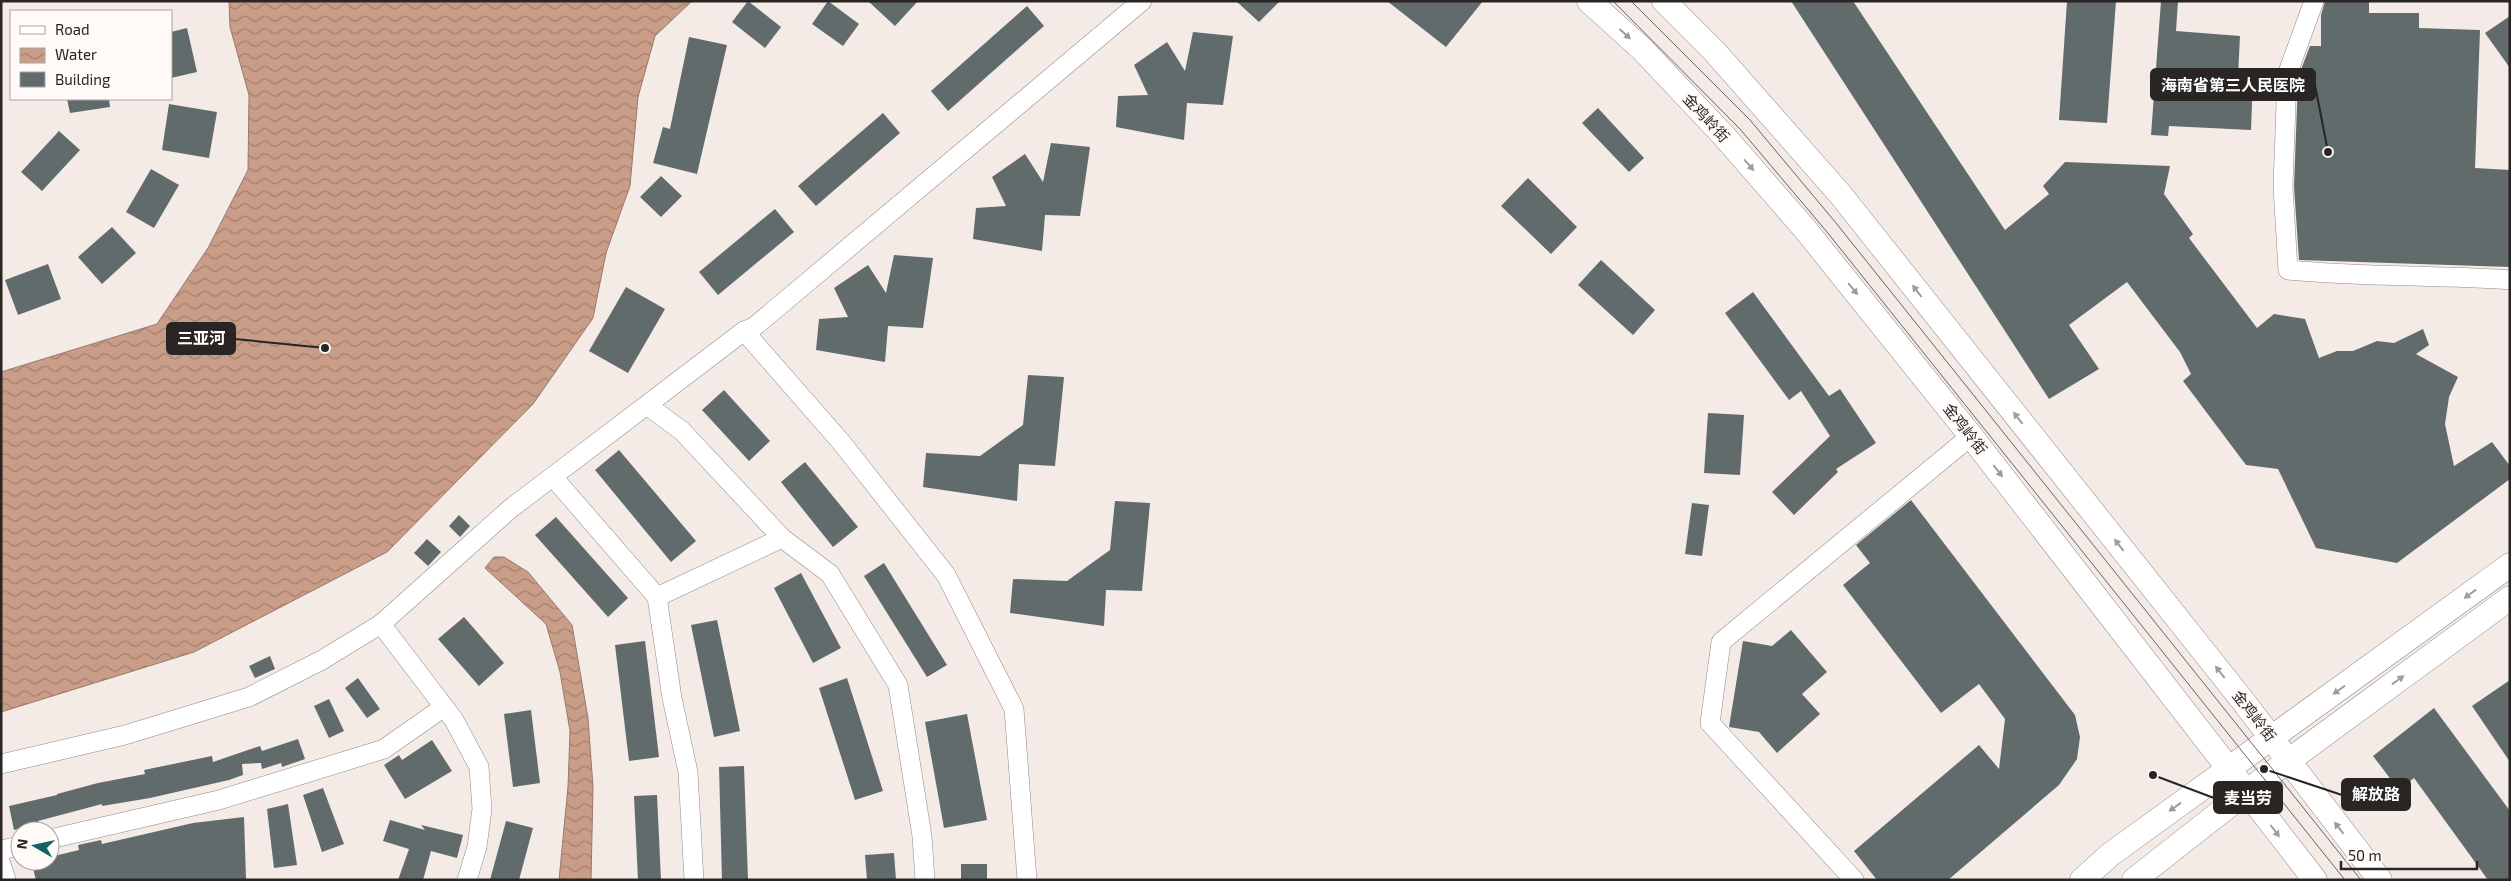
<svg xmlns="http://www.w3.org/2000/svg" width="2511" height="881" viewBox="0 0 2511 881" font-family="'Exo 2','Noto Sans SC',sans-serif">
  <defs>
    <pattern id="water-waves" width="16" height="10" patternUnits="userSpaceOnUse" patternTransform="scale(1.25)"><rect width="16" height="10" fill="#c99d88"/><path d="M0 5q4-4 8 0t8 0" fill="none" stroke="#a3806f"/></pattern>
  </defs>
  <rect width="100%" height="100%" fill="#f4ebe7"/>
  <g fill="url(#water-waves)" stroke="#99796a">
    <path d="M229 1H692L655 36 638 97 630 186 606 253 593 318 533 404 387 552 194 652 1 712V372L157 324 208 248 248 170 249 95 230 27Z"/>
    <path d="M494 557H504L528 572 572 625 588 718 593 787 591 880H559L568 787 570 731 560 672 546 624 485 568Z"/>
  </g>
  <g fill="#626b6b">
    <path d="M748 1 781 27 765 48 732 22Z"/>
    <path d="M828 1 859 24 843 46 812 24Z"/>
    <path d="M868 1H918L895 26Z"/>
    <path d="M1236 1H1280L1259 22Z"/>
    <path d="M1387 1H1483L1446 47Z"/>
    <path d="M1791 1H1853L2005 230 2049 194 2043 186 2065 162 2170 166 2164 194 2193 234 2189 238 2257 328 2274 314 2305 319 2319 358 2337 351H2353L2377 341 2394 343 2423 329 2429 345 2416 354 2458 377 2449 397 2445 424 2454 466 2492 442 2510 466V479L2397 563 2316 548 2278 469 2246 465 2183 381 2191 374 2180 352 2127 282 2069 325 2099 369 2049 399Z"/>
    <path d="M2067 1H2116L2107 123 2059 120Z"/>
    <path d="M2161 1H2178L2176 31 2240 36 2238 76 2253 77 2251 130 2169 126 2168 136 2151 135Z"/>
    <path d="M2325 1H2369V13H2419V28L2480 30 2475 168 2510 170V267L2299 260 2294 187 2298 79 2302 77V67L2310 46H2321V15Z"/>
    <path d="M1027 6 1044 26 948 111 931 91Z"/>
    <path d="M2510 16V68L2485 33Z"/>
    <path d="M187 28 197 72 171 78V32Z"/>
    <path d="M1193 32 1233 36 1223 105 1187 103 1184 140 1116 127 1118 96 1148 95 1134 65 1167 42 1185 71Z"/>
    <path d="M689 37 727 45 697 174 653 163 663 127 670 129Z"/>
    <path d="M67 99H109L110 107 70 113Z"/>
    <path d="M169 104 217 112 209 158 162 150Z"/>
    <path d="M1598 108 1644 158 1629 172 1582 123Z"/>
    <path d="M883 113 900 133 816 206 798 186Z"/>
    <path d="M59 131 80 150 42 191 21 172Z"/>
    <path d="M1051 143 1090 147 1080 216 1045 215 1042 251 973 239 976 208 1006 206 992 177 1025 154 1043 182Z"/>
    <path d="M151 169 179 185 154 228 126 212Z"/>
    <path d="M661 176 682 196 661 217 640 197Z"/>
    <path d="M1528 178 1577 227 1551 254 1501 206Z"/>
    <path d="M775 209 794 232 718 295 699 272Z"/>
    <path d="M112 227 136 253 102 284 78 257Z"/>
    <path d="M894 255 933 258 923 328 888 326 885 362 816 350 819 319 848 317 834 288 868 265 886 293Z"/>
    <path d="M1601 260 1655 310 1633 335 1578 285Z"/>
    <path d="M48 264 61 299 18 315 5 280Z"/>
    <path d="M626 287 665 309 628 373 589 351Z"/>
    <path d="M1753 292 1829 396 1840 389 1876 443 1836 469 1838 472 1794 515 1772 492 1830 436 1801 391 1789 400 1725 313Z"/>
    <path d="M1028 375 1064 377 1055 466 1019 464 1017 501 923 487 926 453 980 456 1023 425Z"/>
    <path d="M724 390 770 441 749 461 702 410Z"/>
    <path d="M1708 413 1744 415 1740 475 1704 473Z"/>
    <path d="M619 450 696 541 671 562 595 470Z"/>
    <path d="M805 462 858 527 833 547 781 482Z"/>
    <path d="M1911 500 2075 715 2080 737 2077 759 2059 785 1948 880H1877L1854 851 1979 745 1999 769 2005 719 1979 684 1941 713 1843 585 1870 563 1856 545Z"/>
    <path d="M1115 501 1150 503 1142 591 1106 590 1104 626 1010 613 1013 579 1067 581 1110 550Z"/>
    <path d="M1692 503 1709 505 1702 556 1685 554Z"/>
    <path d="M459 515 470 526 460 537 449 526Z"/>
    <path d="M556 517 628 598 608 617 535 535Z"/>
    <path d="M427 539 441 552 428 566 414 553Z"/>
    <path d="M884 563 947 665 927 677 864 576Z"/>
    <path d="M801 573 841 648 813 663 774 588Z"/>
    <path d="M464 617 504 663 479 686 438 639Z"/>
    <path d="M717 620 740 731 714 737 691 625Z"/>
    <path d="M1791 630 1827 672 1802 694 1820 714 1777 753 1759 732 1729 727 1743 641 1772 646Z"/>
    <path d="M645 641 659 757 629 761 615 645Z"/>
    <path d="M270 656 275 669 255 678 249 666Z"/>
    <path d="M358 678 380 709 367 718 345 688Z"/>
    <path d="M847 678 883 791 855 800 819 688Z"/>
    <path d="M2510 680V762L2472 706Z"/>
    <path d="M329 699 344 731 329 738 314 706Z"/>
    <path d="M2434 708 2510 811V880H2488L2414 778 2399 790 2373 756Z"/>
    <path d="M531 710 540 783 513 787 504 714Z"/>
    <path d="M967 714 987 820 944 828 925 722Z"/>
    <path d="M298 739 305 759 282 767 281 763 262 769 261 763 242 764 243 775 229 780 150 798 102 806V804L38 821V824L14 830 9 806 57 795V794L98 783 145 774 144 770 212 756 213 762 260 746 262 751Z"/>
    <path d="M432 740 452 771 405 799 384 765 399 755 402 760Z"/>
    <path d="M744 766 748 880H722L719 767Z"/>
    <path d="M323 788 344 844 322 852 303 795Z"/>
    <path d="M657 795 661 880H638L634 796Z"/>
    <path d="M288 804 297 865 274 868 267 809Z"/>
    <path d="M244 817 246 879 36 880 31 861H50V857L79 850 78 845 101 840 102 844 193 823Z"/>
    <path d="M390 820 425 830 421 825 463 835 457 858 431 851 423 880H398L409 849 383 841Z"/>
    <path d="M506 821 533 828 519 880H490Z"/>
    <path d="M894 853 896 880H867L865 855Z"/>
    <rect x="961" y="864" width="26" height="16"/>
  </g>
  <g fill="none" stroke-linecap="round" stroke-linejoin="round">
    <defs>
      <g id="minor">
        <path d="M2314 1 2287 75 2283 187 2288 270C2361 277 2436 275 2510 280"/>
        <path d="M744 331 841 442 946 575 1014 709 1027 880"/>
        <path d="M648 406 682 431 782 538 830 574 898 685 922 836 925 880"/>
        <path d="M553 477 657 597 782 538"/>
        <path d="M657 597 672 698 688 772 694 880"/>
        <path d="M381 624 454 720 479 767 482 809 477 847 467 880"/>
        <path d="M1 764 125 735 249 697 322 660 381 624 510 509 744 331 754 327 1142 1"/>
        <path d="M50 839 219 800 384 749 444 707"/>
        <path d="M1 850 20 846"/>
        <path d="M1 864 6 880"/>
        <path d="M1854 880 1710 723 1721 642 1971 436"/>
      </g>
      <g id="major">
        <path d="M1589 1 1642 49 1724 136 1805 229 1971 436 2315 880"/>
        <path d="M1664 1 1715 52 1840 194 2243 701 2380 880"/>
        <path d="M2082 880 2111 854 2510 565"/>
        <path d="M2134 880 2246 792 2510 598"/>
      </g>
    </defs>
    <use href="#minor" stroke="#918985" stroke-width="20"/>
    <use href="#major" stroke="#918985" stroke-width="25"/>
    <use href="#minor" stroke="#fff" stroke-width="19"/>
    <use href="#major" stroke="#fff" stroke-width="24"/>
    <g stroke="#686361" stroke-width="1">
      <path d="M1613 1 1740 129 1827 232 2345 880"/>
      <path d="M1631 1 1750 120 1836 223 2361 880"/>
    </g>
  </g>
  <defs><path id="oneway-solid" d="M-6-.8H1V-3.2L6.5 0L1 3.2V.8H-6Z" transform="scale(1.25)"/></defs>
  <g fill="#9e9d9c">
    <use href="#oneway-solid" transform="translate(1625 34) rotate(42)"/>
    <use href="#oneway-solid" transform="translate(1749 165) rotate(49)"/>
    <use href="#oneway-solid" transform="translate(1853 289) rotate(51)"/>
    <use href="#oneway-solid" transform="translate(1917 291) rotate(-128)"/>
    <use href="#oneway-solid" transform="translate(2018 418) rotate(-128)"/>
    <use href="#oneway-solid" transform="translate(1998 471) rotate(52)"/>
    <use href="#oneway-solid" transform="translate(2119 545) rotate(-128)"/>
    <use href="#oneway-solid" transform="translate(2470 594) rotate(144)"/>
    <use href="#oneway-solid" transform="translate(2220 672) rotate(-128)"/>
    <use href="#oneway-solid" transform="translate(2398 680) rotate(-36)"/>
    <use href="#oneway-solid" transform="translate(2339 690) rotate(144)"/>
    <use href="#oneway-solid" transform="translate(2175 807) rotate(144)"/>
    <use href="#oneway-solid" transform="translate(2339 828) rotate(-128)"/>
    <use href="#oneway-solid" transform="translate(2275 831) rotate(53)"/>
  </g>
  <g text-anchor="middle" stroke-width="5" stroke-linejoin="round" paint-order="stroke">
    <g font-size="15" fill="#282523" stroke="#fff9f7">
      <text transform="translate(1706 118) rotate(47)" y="5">金鸡岭街</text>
      <text transform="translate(1965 429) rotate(52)" y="5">金鸡岭街</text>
      <text transform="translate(2254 716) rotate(52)" y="5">金鸡岭街</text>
    </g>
  </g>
  <path fill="none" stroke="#282523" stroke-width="2" d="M2328 152L2315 85M325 348L235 339M2264 769L2342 795M2153 775L2214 798"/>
  <g fill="#282523" stroke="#fff9f7" stroke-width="2">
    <circle cx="2328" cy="152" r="5"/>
    <circle cx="325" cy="348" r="5"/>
    <circle cx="2264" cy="769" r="5"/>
    <circle cx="2153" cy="775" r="5"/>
  </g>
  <g fill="#282523" stroke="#282523" stroke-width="2">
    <rect x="2151" y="69" width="164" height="31" rx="5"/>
    <rect x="167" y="323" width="68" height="31" rx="5"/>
    <rect x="2342" y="779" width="68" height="31" rx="5"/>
    <rect x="2214" y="782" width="68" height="31" rx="5"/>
  </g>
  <g font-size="16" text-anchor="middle" font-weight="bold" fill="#fff">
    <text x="2233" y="91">海南省第三人民医院</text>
    <text x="201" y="344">三亚河</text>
    <text x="2376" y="800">解放路</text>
    <text x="2248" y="804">麦当劳</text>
  </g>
  <rect width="2511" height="881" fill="none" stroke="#282523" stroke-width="5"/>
  <rect x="10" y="10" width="162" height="90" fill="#fff9f7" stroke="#a9a4a2"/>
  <rect x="20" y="26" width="25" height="8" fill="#ffffff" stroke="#a9a4a2"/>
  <text x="55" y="35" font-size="15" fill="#282523">Road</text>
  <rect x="20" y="48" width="25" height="15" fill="url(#water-waves)" stroke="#a9a4a2"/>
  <text x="55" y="60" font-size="15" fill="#282523">Water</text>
  <rect x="20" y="72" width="25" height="15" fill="#626b6b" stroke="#a9a4a2"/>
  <text x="55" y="85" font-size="15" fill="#282523">Building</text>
  <g transform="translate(35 846) rotate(279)"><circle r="24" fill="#fff9f7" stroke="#a9a4a2"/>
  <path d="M0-4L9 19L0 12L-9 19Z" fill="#136362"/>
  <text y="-8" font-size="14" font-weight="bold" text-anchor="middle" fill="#282523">N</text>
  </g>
  <path d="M2341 861v8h136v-8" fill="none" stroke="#282523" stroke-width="2.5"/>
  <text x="2348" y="861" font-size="15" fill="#282523" stroke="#fff9f7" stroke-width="4" paint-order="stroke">50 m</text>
</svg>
